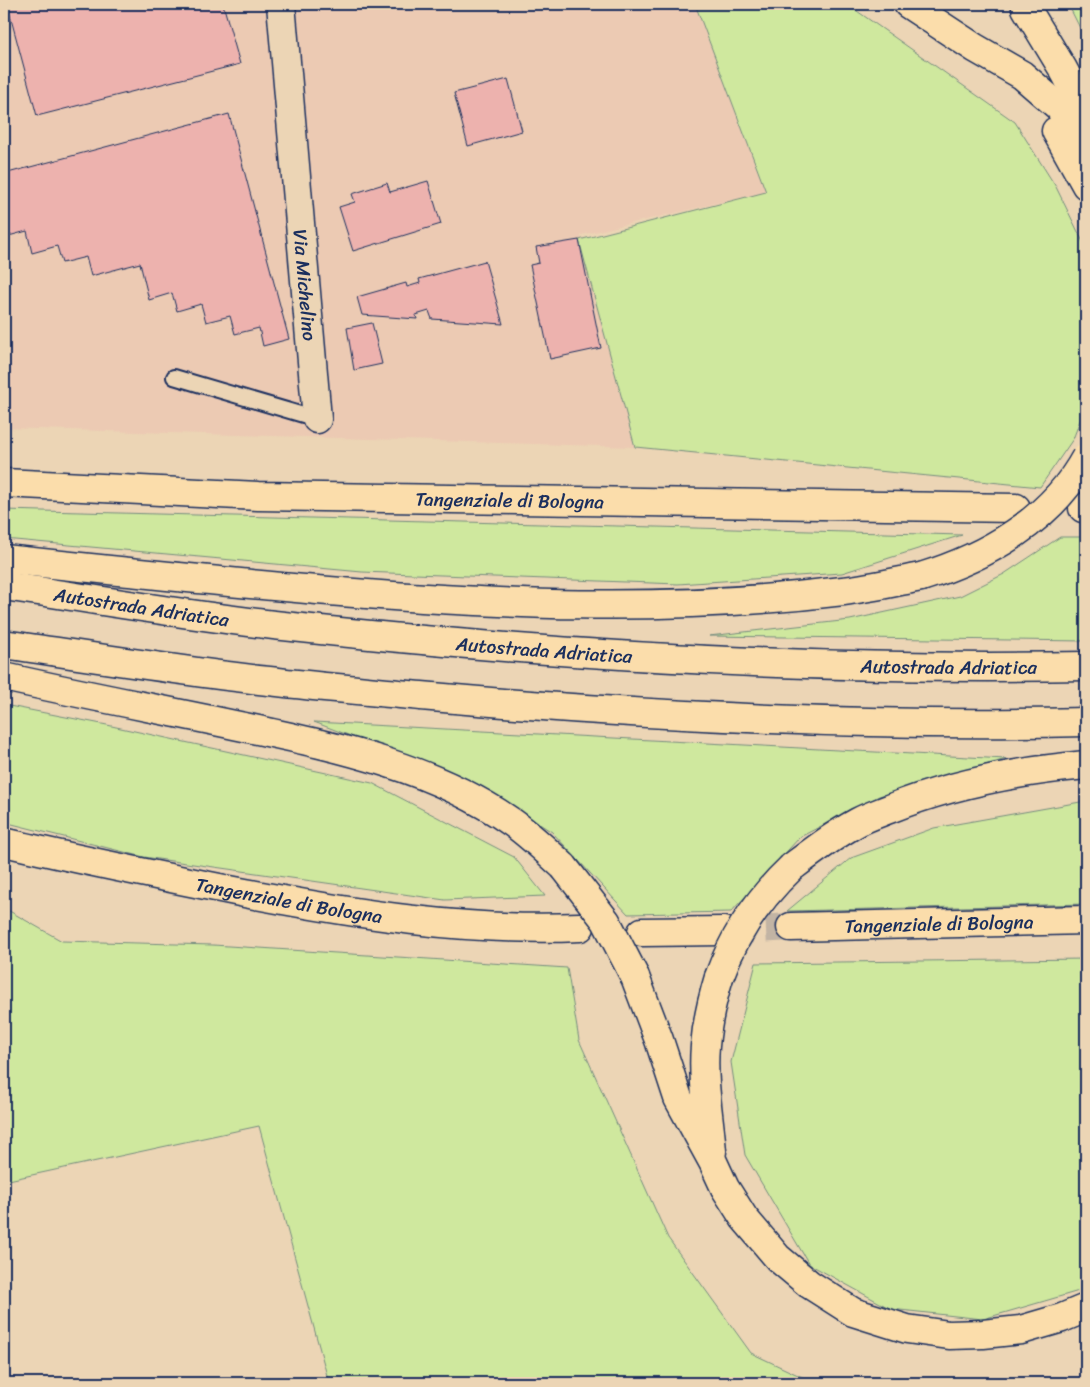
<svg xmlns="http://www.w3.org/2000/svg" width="1090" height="1387" viewBox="0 0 1090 1387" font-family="Sriracha,sans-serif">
  <rect width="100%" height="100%" fill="#ecd5b5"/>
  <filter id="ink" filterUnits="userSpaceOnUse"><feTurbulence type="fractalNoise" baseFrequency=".02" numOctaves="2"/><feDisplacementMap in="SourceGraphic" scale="10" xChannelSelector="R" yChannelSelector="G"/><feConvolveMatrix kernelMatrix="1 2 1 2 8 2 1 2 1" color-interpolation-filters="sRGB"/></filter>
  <g filter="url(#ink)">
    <path fill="#eccab3" d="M4 4H695L766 192 581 235 635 447 4 428Z"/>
    <g fill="#cfe89e" stroke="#758c7e">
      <path d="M695 4H847L1015 122 1056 187 1086 248V405L1073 439 1040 487 635 447 579 240 766 192Z"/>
      <path d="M1068 4H1086V40Z"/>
      <path d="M4 510 962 535 842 573 678 584 362 572 4 539Z"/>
      <path d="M1060 537H1086V641L709 636 850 620 960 596 1004 574Z"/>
      <path d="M4 705 107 725 372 783 514 857 545 896 445 900 144 857 4 822Z"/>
      <path d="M314 722 1006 759 879 796 800 837 731 912 628 914 552 832 477 784Z"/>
      <path d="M1086 801V904L787 911 851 858 934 828Z"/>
      <path d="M4 908 62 941 213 945 567 968 579 1040 668 1238 751 1353 815 1383H329L259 1126 4 1181Z"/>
      <path d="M1086 959V1285L1079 1291 983 1319 891 1309 809 1264 745 1155 731 1062 756 963Z"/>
    </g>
    <g fill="#edb2ae" stroke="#1b2f5e">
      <path d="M7 4H225H223L240 64 37 116Z"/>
      <path d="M508 79 522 131 468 146 454 93Z"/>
      <path d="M229 114 289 339 263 346 259 328 235 334 230 316 206 322 201 304 177 311 172 293 149 300 140 263 91 276 86 257 62 263 57 246 32 253 27 231 5 237 4 230V174Z"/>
      <path d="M428 181 441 224 353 251 339 207 355 202 352 194 387 183 390 192Z"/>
      <path d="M579 240 601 348 550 359 530 265 539 263 536 247Z"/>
      <path d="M485 261 503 324 432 319 429 311 416 315 417 319 362 315 357 297 406 283 407 287 420 283 419 279Z"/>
      <path d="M372 323 382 364 354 370 347 328Z"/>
    </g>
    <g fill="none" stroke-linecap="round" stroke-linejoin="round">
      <path stroke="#c2b4a4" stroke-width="28" stroke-dasharray="28 14" stroke-linecap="butt" d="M724 931 791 927"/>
      <defs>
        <path id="lane" d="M174 377 317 419"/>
        <g id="street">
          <path id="s1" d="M281 4 317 419"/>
        </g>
        <g id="highway">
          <path d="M908 4 975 48 1022 75 1059 107 1086 148"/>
          <path d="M1026 8 1063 69 1086 112"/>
          <path d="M1056 131 1086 185"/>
          <path id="s2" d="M4 483 258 496 1016 508"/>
          <path d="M1083 508H1086"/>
          <path d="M4 559C108 570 212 581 317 590 494 605 666 613 843 591 869 588 895 582 921 577"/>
          <path id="s3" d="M4 586C94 599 184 615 274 625 544 655 815 671 1086 666"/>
          <path d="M4 644C92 657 180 671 269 681 319 687 370 691 421 696 642 716 864 727 1086 722"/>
          <path d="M4 677C84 695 164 710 244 727 337 747 434 767 513 823 531 836 548 852 564 867"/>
          <path id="s4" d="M4 842C84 861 164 877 245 893 355 914 467 932 580 927"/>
          <path d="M792 867C813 851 834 835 858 822 867 817 879 813 889 809 951 784 1020 771 1086 765"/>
          <path id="s5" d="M791 927 1086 920"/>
          <path d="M642 932 724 931"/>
          <path d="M635 977 659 1040 678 1098 713 1162 725 1188 744 1218 778 1258 809 1284 853 1312 907 1329 949 1335 983 1334 1021 1330 1062 1318 1086 1308"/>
          <path d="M712 1151C709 1116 702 1080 705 1046 707 1022 712 1000 719 977"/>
        </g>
      </defs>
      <use href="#lane" stroke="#1b2f5e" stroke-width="18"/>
      <use href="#street" stroke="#1b2f5e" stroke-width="31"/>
      <use href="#highway" stroke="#1b2f5e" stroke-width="31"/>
      <use href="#lane" stroke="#ecd5b5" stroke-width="14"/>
      <use href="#street" stroke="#ecd5b5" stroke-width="28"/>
      <use href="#highway" stroke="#fbddab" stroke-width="28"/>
      <defs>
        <g id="highway-bridge">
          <path d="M921 577C986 557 1052 520 1086 457"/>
          <path d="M564 867 606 921 635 977"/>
          <path d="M719 977C734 935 759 898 792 867"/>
        </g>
      </defs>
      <use href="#highway-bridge" stroke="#1b2f5e" stroke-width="31" stroke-linecap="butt"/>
      <use href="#highway-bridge" stroke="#fbddab" stroke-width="28"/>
    </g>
  </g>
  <g text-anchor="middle" stroke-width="4.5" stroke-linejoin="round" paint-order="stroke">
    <g font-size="19" fill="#1b2f5e" stroke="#ecd5b5">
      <text dy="7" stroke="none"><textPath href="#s1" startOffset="282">Via Michelino</textPath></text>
      <text dy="7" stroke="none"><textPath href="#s2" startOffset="506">Tangenziale di Bologna</textPath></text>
      <text dy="7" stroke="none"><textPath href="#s3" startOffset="139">Autostrada Adriatica</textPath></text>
      <text dy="7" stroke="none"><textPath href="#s3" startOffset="544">Autostrada Adriatica</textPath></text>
      <text dy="7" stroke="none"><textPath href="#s3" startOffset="949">Autostrada Adriatica</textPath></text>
      <text dy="7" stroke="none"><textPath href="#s4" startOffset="291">Tangenziale di Bologna</textPath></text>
      <text dy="7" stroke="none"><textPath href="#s5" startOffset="148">Tangenziale di Bologna</textPath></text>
    </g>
  </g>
  <rect width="1090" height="1387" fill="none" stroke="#ecd5b5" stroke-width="20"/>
  <rect x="10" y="10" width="1070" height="1367" fill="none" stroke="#1b2f5e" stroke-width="2" filter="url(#ink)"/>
</svg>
